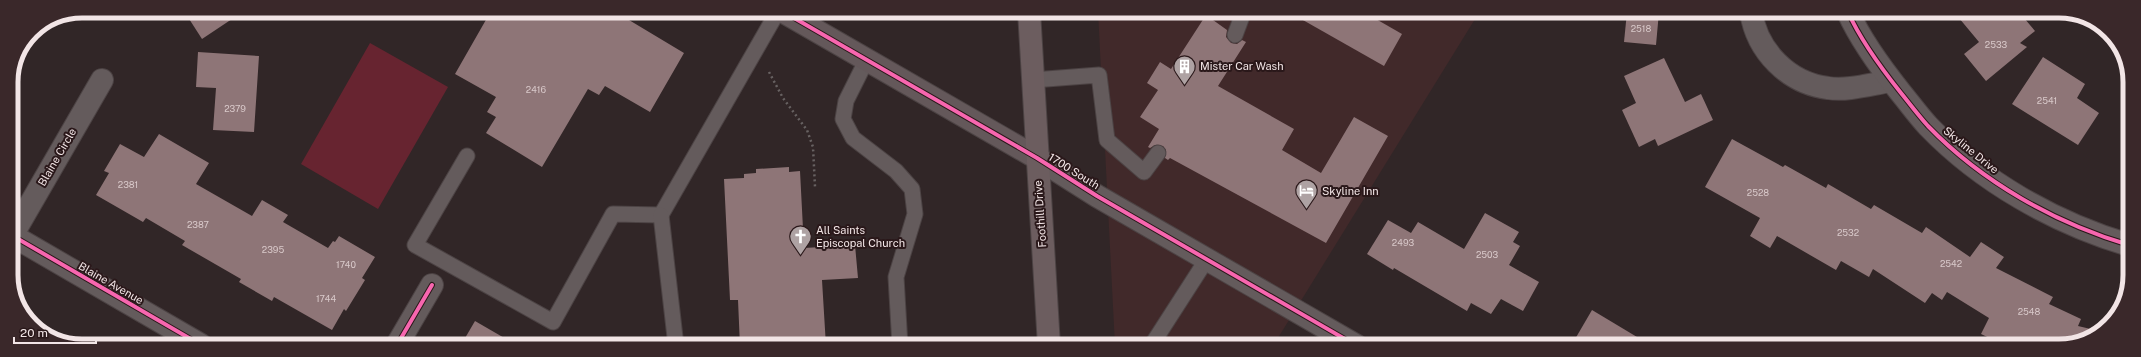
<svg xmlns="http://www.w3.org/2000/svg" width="2141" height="357" viewBox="0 0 2141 357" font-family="'Public Sans',sans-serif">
  <rect width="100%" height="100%" fill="#312627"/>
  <path fill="#41292a" d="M1098 11H1480L1273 346H1115Z"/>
  <path fill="#672430" d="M370 43 448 87 378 209 301 164Z"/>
  <g fill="#8e7577">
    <path d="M184 11H244L202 39Z"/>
    <path d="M491 11H614L684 53 650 112 605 86 599 95 588 89 542 167 486 133 496 117 487 112 496 97 455 74Z"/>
    <path d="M1287 11H1362L1402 34 1384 66Z"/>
    <path d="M1627 12H1659L1656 45 1624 42Z"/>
    <path d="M1954 12H2019L2035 31 2020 43 2027 47 1986 81 1964 54 1979 42Z"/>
    <path d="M1206 15 1227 30 1226 37 1231 43 1237 44 1242 40 1246 42 1218 86 1294 129 1282 150 1321 173 1354 117 1388 136 1326 243 1170 158 1168 160 1165 158 1166 150 1163 146 1155 145 1150 148 1148 147 1159 129 1140 117 1158 90 1147 83 1160 62 1171 69Z"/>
    <path d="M198 52 259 56 254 132 213 130 216 88 196 87Z"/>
    <path d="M2043 57 2085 84 2077 98 2099 113 2078 145 2012 104Z"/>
    <path d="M1664 58 1685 102 1701 94 1713 120 1658 146 1655 139 1639 147 1622 110 1636 103 1624 76Z"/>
    <path d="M159 134 209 163 196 184 252 216 262 200 288 215 283 222 328 248 333 241 335 242 339 236 375 257 362 278 365 280 346 311 344 309 332 330 274 297 272 301 239 282 241 279 182 245 185 241 146 218 143 222 96 195 109 173 104 171 120 144 144 157Z"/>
    <path d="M1732 139 1783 167 1785 165 1826 188 1828 184 1871 209 1874 205 1922 233 1926 227 1970 257 1981 242 2004 257 1996 268 2053 297 2049 304 2081 319 2078 326 2099 331 2059 346H2006L1981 334 1989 318 1947 292 1942 300 1932 293 1925 303 1873 269 1869 277 1841 261 1836 270 1777 236 1770 248 1750 236 1760 218 1705 187Z"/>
    <path d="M789 167V172L800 171 804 248 855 245 858 278 822 280 826 346H740L738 300H730L724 179 744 178V174L756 173V169Z"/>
    <path d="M1485 213 1519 232 1513 242 1520 246 1509 265 1539 282 1523 311 1501 299 1491 314 1471 303 1467 311 1394 268 1393 270 1367 254 1388 220 1411 233 1418 222 1464 249Z"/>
    <path d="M1592 310 1652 346H1571Z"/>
    <path d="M475 321 518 346 461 345Z"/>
  </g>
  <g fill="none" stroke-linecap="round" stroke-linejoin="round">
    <defs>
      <g id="lane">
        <path d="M1235 35 1244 11"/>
        <path d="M867 59 846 101 843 119 853 138 896 171 912 189 915 214 896 277 900 346"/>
        <path d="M1033 80 1099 75 1107 140 1144 172 1158 153"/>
        <path d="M467 156 415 245 553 322 613 214 661 215 778 11"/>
        <path d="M661 215 676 346"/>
        <path d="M1151 346 1207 259"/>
      </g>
      <g id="street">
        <path d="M1751 12C1757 51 1788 83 1828 88 1848 91 1871 84 1891 81"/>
        <path d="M1848 12C1861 41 1881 68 1901 93 1910 104 1918 115 1928 126 1982 182 2055 223 2129 245"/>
        <path d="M1037 158 1097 196 1357 346"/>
        <path d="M13 234 102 80"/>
        <path d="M13 236 201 345"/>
        <path d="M397 345 432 285"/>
      </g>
      <path id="secondary" d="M782 11 1037 158"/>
      <path id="primary" d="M1029 11 1049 346"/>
    </defs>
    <use href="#lane" stroke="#4c4344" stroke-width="17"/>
    <use href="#street" stroke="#4c4344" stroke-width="24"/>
    <use href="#secondary" stroke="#4c4344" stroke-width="24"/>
    <use href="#primary" stroke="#4c4344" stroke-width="24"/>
    <path stroke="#686262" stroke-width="2.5" stroke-dasharray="2 3" stroke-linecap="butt" d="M769 72 783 98 807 130 813 147 815 187"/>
    <use href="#lane" stroke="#645b5c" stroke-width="15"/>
    <use href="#street" stroke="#645b5c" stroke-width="22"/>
    <use href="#secondary" stroke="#64585a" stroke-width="22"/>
    <use href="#primary" stroke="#6c5d5f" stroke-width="22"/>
    <defs>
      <g id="cycleway">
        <path d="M782 11 1037 158 1097 196 1357 346"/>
        <path d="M1848 12C1861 41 1881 68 1901 93 1910 104 1918 115 1928 126 1982 182 2055 223 2129 245"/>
        <path d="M13 236 201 345"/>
        <path d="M397 345 432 285"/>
      </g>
    </defs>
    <use href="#cycleway" stroke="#2a181a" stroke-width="6"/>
    <use href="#cycleway" stroke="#f766af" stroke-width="4"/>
  </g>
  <defs>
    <symbol id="building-pin" viewBox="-11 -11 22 30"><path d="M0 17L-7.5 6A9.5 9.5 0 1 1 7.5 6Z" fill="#aea2a3" stroke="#2a181a"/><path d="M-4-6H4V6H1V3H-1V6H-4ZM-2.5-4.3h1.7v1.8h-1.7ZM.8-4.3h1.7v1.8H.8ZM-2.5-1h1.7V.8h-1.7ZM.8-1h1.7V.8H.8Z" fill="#fff"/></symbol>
    <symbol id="hotel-pin" viewBox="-11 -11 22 30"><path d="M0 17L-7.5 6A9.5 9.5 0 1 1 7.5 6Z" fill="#aea2a3" stroke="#2a181a"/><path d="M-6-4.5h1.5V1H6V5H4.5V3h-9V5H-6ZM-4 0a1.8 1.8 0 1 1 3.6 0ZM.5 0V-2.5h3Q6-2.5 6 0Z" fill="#fff"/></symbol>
    <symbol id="church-pin" viewBox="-11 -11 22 30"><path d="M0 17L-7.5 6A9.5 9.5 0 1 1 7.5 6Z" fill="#aea2a3" stroke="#2a181a"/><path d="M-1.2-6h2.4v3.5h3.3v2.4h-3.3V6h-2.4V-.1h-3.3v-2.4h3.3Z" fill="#fff"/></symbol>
  </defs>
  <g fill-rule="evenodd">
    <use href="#building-pin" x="1172" y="54" width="25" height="34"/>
    <use href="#hotel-pin" x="1294" y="178" width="25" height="34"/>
    <use href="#church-pin" x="788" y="224" width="25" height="34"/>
  </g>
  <g text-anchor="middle" stroke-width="4" stroke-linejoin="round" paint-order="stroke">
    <g font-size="9" fill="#d9c9ca">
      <text x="1641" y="32">2518</text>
      <text x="1996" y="48">2533</text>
      <text x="536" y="93">2416</text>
      <text x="2047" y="104">2541</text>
      <text x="235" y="112">2379</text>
      <text x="128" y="188">2381</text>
      <text x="1758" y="196">2528</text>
      <text x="198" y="228">2387</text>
      <text x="1848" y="236">2532</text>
      <text x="1403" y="246">2493</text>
      <text x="273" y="253">2395</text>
      <text x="1487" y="258">2503</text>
      <text x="1951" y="267">2542</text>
      <text x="346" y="268">1740</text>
      <text x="326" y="302">1744</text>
      <text x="2029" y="315">2548</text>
    </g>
    <g font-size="11" fill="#f2e5e6" stroke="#2a181a" text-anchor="start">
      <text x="1200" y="70">Mister Car Wash</text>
      <text x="1322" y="195">Skyline Inn</text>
      <text x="816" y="234">All Saints<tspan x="816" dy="13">Episcopal Church</tspan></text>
    </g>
    <g font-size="11" fill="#f2e5e6" stroke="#2a181a">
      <text transform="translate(1971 150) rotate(39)" y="4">Skyline Drive</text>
      <text transform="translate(57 157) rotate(-60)" y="4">Blaine Circle</text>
      <text transform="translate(1074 171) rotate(32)" y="4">1700 South</text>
      <text transform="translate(1040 214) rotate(-94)" y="4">Foothill Drive</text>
      <text transform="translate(111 283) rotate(30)" y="4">Blaine Avenue</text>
    </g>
  </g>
  <path d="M0 0H2141V357H0ZM82 18H2059A64 64 0 0 1 2123 82V275A64 64 0 0 1 2059 339H82A64 64 0 0 1 18 275V82A64 64 0 0 1 82 18Z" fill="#3a282a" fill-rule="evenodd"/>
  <path fill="none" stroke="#f2e5e6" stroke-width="5" d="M82 18H2059A64 64 0 0 1 2123 82V275A64 64 0 0 1 2059 339H82A64 64 0 0 1 18 275V82A64 64 0 0 1 82 18Z"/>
  <path d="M14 337v6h82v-6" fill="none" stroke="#f2e5e6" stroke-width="2"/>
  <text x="20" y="337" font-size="12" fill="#f2e5e6" stroke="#2a181a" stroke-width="3" paint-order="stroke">20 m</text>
</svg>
